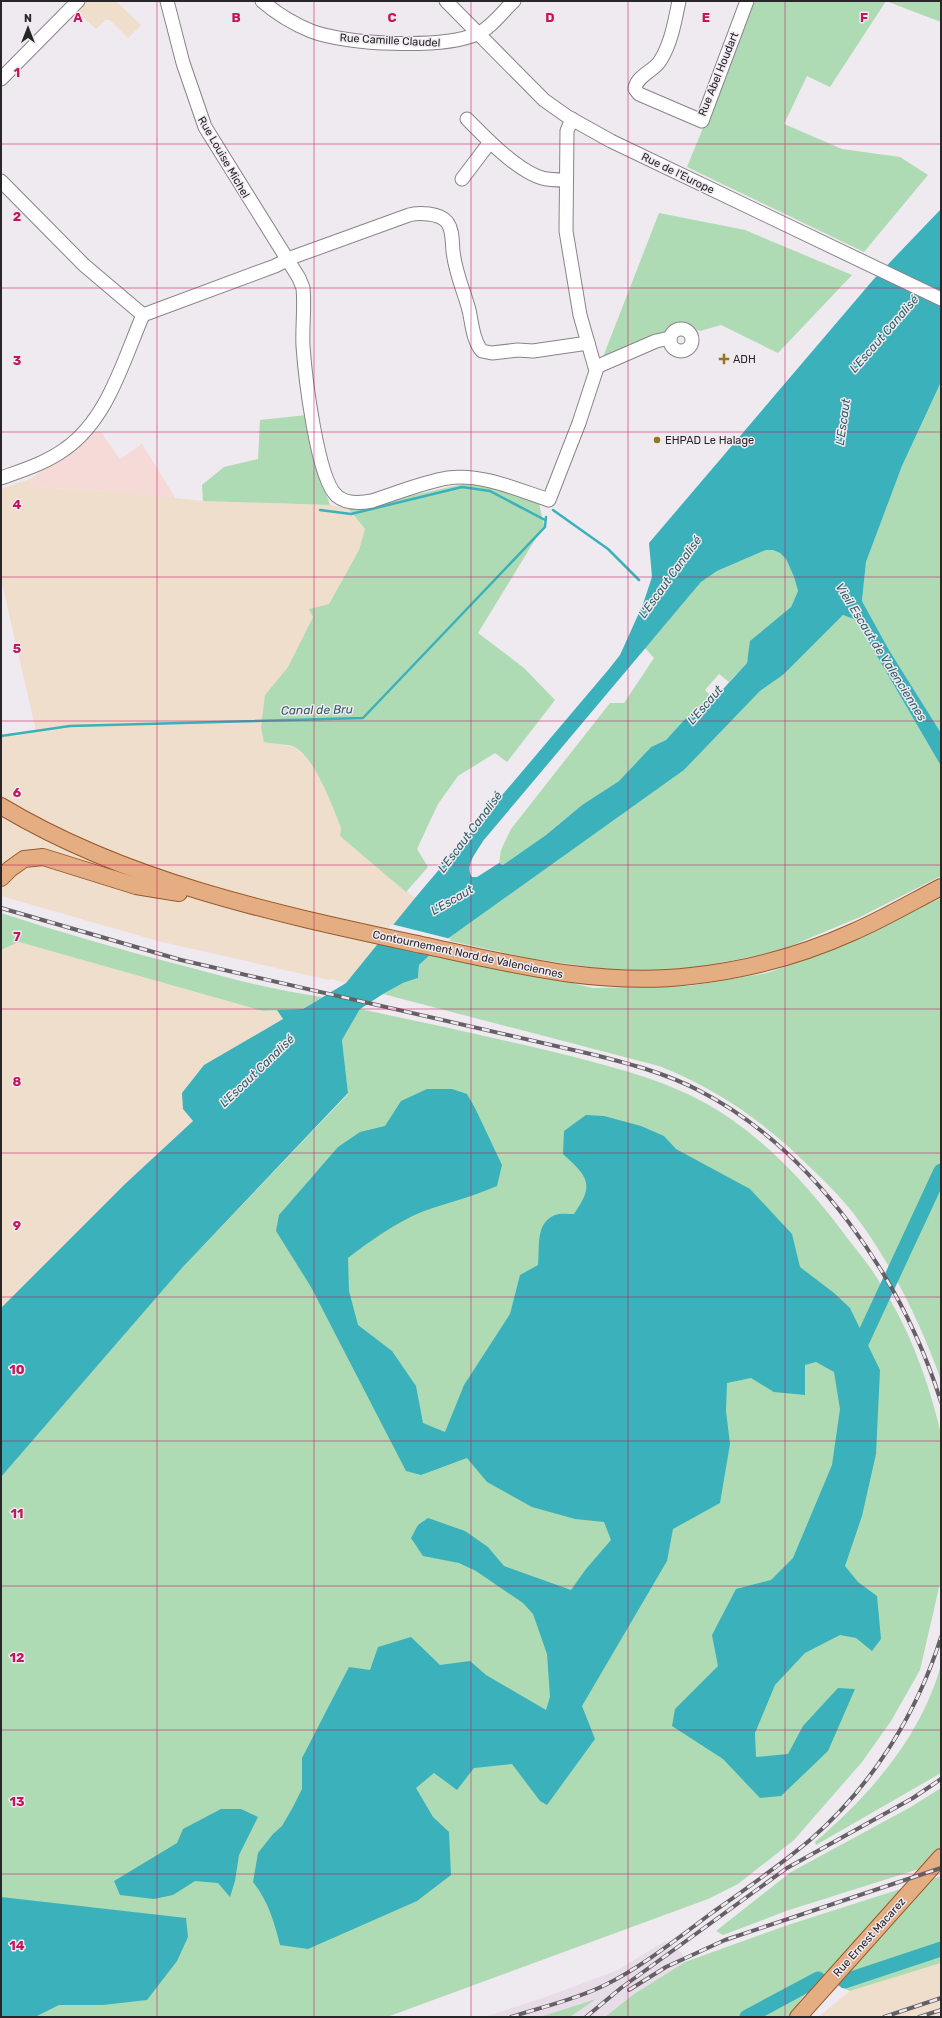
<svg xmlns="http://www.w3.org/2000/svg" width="942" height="2018" viewBox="0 0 942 2018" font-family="Rubik,sans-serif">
  <rect width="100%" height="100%" fill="#efe9f0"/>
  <path fill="#f5dad7" d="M100 431 120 459 142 444 176 499 107 491 33 487 30 479 65 456 93 433Z"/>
  <g fill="#f0decd">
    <path d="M85 1H116L141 25 128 38 110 20H105L96 29 76 11Z"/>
    <path d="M30 479 33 487 107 491 203 501 330 505 349 509 365 529 359 550 329 604 313 617 288 667 265 695 264 742 294 747 306 757 322 781 341 828 340 836 415 898 346 983 331 979 329 980 158 941 1 896V737L36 731 1 579V489Z"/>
    <path d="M19 942 263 1011 277 1010 283 1019 204 1065 183 1109 193 1121 125 1184 1 1308V950Z"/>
    <path d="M941 1963V2017H818L850 1991Z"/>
  </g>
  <path fill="#e8dce9" d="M665 1941 682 1953 685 1962 634 1994 605 2017H484L543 1998 618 1970Z"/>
  <g fill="#aedbb3">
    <path d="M755 1H941V22L886 1 830 87 807 76 784 124 842 149 900 157 928 175 864 252 687 167Z"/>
    <path d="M659 213 745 230 852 275 778 353 721 325 700 331 685 325 675 327 603 357Z"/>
    <path d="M941 382V733L889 650 862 601 866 562 902 466Z"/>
    <path d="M307 415 314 457 330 505 203 501 202 485 224 467 258 459 260 420Z"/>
    <path d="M464 484 493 487 539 504 545 529 541 530 478 633 524 668 555 700 507 762 495 753 458 776 438 804 417 849 428 867 406 892 340 836 341 828C333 808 314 754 292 746 284 744 273 744 264 742L261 728 265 695 288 667 313 617 309 609 329 604 359 550 365 529 349 509Z"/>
    <path d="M766 550H773L780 553 786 559 794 577 798 591 791 607 767 627 749 654 747 663 729 682 719 674 705 690 714 699 702 712 686 718 666 740 651 747 619 781 582 805 546 835 503 865 499 863 501 850 511 829 610 703H624L654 658 645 648 701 582 717 571Z"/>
    <path d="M843 615 856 620 941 766V876L860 917 781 950 706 966 655 971 603 969 528 958 446 940 684 770 760 691 783 675Z"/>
    <path d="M941 898V1380C922 1327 897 1275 865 1229 850 1207 832 1188 813 1170 767 1124 720 1090 659 1066L383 994 403 983 418 978 419 965 435 950 593 988 690 986 767 973 827 952Z"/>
    <path d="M1 913C63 933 125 951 188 967 232 979 277 991 322 997L303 1009 263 1011 19 942 1 950Z"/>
    <path d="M360 1009C426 1023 492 1037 558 1053 617 1068 677 1082 728 1117 776 1150 814 1193 848 1239 859 1253 871 1267 880 1283 909 1328 929 1382 941 1434V1579L920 1670 891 1721 862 1762 794 1840 738 1884 708 1899 387 2017H1V1477L182 1268 348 1094 342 1040Z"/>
    <path d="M941 1665V1773L816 1845 815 1842C870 1795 921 1737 941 1665Z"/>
    <path d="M941 1788V1862L786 1911 723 1935 716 1931 791 1872 909 1808Z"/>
    <path d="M941 1876V1963L850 1991 818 1977 788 2017H605L634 1994 685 1962 788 1925Z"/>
    <path d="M596 1999 570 2017H540Z"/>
  </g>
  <g fill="#3bb1bc" fill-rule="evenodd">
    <path d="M941 209V382L902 466 866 562 862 601 889 650 941 733V766L856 620 843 615 783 675 760 691 684 770 446 940 419 965 418 978 403 983 383 994 360 1009 342 1040 348 1093 182 1268 1 1477V1308L125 1184 193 1121 183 1109 182 1093 204 1065 283 1019 277 1010 303 1009 346 983 415 898 609 669 620 655 643 604 652 577 649 543 873 280ZM766 550H773L780 553 786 559 794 577 798 591 791 607 750 641 747 663 702 712 686 718 666 740 651 747 619 781 582 805 546 835 503 865 499 863 477 877H472C464 865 477 852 483 841L701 582 717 571Z"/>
    <path d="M427 1089H452L467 1094 475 1108 502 1165 497 1186C474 1196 451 1202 427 1210 401 1219 370 1241 348 1258L349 1291 358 1325 392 1351 416 1386 423 1423 445 1432 464 1385 510 1314 520 1275 538 1265C540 1247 535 1223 555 1215 560 1213 568 1214 574 1214 595 1184 588 1177 563 1154L564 1131 586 1115 604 1116 641 1126 664 1136 676 1149 750 1189 792 1234 800 1267 834 1293 850 1308 880 1370 876 1454 862 1516 845 1566 858 1582 877 1596 881 1639 872 1651 856 1638 840 1635 805 1653 775 1685 755 1733 756 1757 788 1754 803 1726 838 1688 855 1689 828 1751 781 1796 760 1798 723 1759 672 1726 675 1709 718 1666 712 1635 736 1589 771 1580 793 1558 832 1465 840 1409 834 1372 816 1362 805 1365V1395L774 1392 751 1378 727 1383 726 1411 730 1444 720 1503 673 1529 667 1561 582 1706 595 1739 547 1805 540 1801 512 1764 474 1768 457 1790 434 1773 416 1788 433 1817 449 1832 451 1875 417 1901 308 1949 280 1945C274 1921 268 1901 253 1882L258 1853 273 1834 282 1826 293 1807 302 1789V1758L349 1667 370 1670 378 1647 411 1637 440 1665 470 1661 486 1675 546 1710 550 1697 547 1654 533 1614 523 1603 476 1571 459 1563 423 1556 411 1538 418 1525 428 1518 465 1531 488 1547 504 1566 571 1590 586 1569 611 1540 604 1522 575 1519 532 1507 487 1482 467 1458 421 1475 406 1471 311 1287 276 1231 279 1215 338 1147 360 1132 385 1126 401 1101Z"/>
    <path d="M221 1809H241L258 1817 239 1855 235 1881 230 1897 218 1883 195 1881 173 1895 154 1899 120 1895 114 1881 177 1843 183 1829Z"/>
    <path d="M1 1897 186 1918 188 1937 177 1961 147 2000 103 2005H59L35 2017H1Z"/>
  </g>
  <path fill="#efe9f0" d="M391 924 451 939 432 956 376 943Z"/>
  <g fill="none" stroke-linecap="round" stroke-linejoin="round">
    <g stroke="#3bb1bc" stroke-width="2.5">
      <path d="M320 510 351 514 462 487 490 491 545 520"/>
      <path d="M553 510 608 549 639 580"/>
      <path d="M1 736 70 726 363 718 545 527 546 517"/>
    </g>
    <g stroke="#3bb1bc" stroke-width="15">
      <path d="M862 1341 941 1171"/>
      <path d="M845 1981 941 1949"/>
      <path d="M747 2017 818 1979"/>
    </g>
    <defs>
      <g id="minor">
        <path d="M167 1 183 63 205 127 299 278 303 288C305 307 302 327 303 346 305 375 317 479 337 496 346 504 361 503 372 501 397 493 423 482 448 478 482 473 518 490 549 500L579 423 596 371 580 315 566 231 567 131 572 119"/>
        <path d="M262 1C276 13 294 24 311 31 347 45 442 49 477 34 491 28 503 11 514 1"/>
        <path d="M446 1 544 100 568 117 611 141 941 299"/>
        <path d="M679 1C675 21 671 44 660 61 654 71 636 76 635 89L639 94 702 121 747 1"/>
        <path d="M1 79 78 1"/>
        <path d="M467 119C485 137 517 171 542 178 549 180 558 180 566 180"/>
        <path d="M462 179 490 142"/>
        <path d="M1 181 84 265 143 315"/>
        <path d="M143 315 275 266 293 257 409 215C418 212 440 213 447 222 453 230 452 241 453 251 455 272 464 291 469 310 472 323 473 341 482 351L492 353 518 350 533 351 588 343"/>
        <circle cx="681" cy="340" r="11"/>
        <path d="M596 367 656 341 670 338"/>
        <path d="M1 478C23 470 46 463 65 449 108 419 123 361 143 315"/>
      </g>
      <g id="major">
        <path d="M1 806C129 883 278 914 422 945 511 964 600 987 691 976 747 970 802 955 853 932 883 919 912 902 941 887"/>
        <path d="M1 878 10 869 24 859 43 857 136 886 179 893"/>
        <path d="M798 2017 941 1857"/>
      </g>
    </defs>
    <use href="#minor" stroke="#8a848a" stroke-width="15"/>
    <use href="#major" stroke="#965a2d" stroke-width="18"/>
    <use href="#minor" stroke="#fff" stroke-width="13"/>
    <use href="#major" stroke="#e4ad82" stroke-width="16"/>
    <defs>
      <g id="rail">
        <path d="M1 908 181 960 595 1055C630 1064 665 1073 698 1090 814 1149 903 1280 941 1402"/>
        <path d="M629 1990 666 1967 725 1940 941 1868"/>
        <path d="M511 2017C542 2007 574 2000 603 1986 642 1967 678 1938 713 1912 746 1889 779 1866 810 1840 871 1787 917 1714 941 1637"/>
        <path d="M586 2017 621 1988 787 1868 913 1798 941 1779"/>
        <path d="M884 2017 941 1998"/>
        <path d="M919 2017 941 2010"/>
      </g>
    </defs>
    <use href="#rail" stroke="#646164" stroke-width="4"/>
    <use href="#rail" stroke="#efe9f0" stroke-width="2.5" stroke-dasharray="8" stroke-linecap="butt"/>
  </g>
  <path fill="none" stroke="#c2185b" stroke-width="1" stroke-opacity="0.55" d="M157 1V2017M314 1V2017M471 1V2017M628 1V2017M785 1V2017M1 144H941M1 288H941M1 432H941M1 577H941M1 721H941M1 865H941M1 1009H941M1 1153H941M1 1297H941M1 1441H941M1 1586H941M1 1730H941M1 1874H941"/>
  <g fill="#92771e" stroke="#efe9f0" stroke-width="1.5">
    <path d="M722 353h4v4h4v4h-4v4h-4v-4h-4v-4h4z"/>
    <circle cx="657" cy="440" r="4"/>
  </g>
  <g text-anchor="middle" stroke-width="3" stroke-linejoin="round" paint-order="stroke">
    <g font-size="11" fill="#282628" stroke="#efe9f0">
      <text transform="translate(390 40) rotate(3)" y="4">Rue Camille Claudel</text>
      <text transform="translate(718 74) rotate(-68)" y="4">Rue Abel Houdart</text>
      <text transform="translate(224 157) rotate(60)" y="4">Rue Louise Michel</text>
      <text transform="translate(678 173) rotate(26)" y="4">Rue de l'Europe</text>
      <text transform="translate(468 954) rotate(12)" y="4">Contournement Nord de Valenciennes</text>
      <text transform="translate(869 1937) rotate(-48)" y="4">Rue Ernest Macarez</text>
    </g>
    <g font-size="11" fill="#282628" stroke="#efe9f0" text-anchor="start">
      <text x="733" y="363">ADH</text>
      <text x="665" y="444">EHPAD Le Halage</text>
    </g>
    <g font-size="12" font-style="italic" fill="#2e5f64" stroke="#efe9f0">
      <text transform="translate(884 334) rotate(-49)" y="4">L'Escaut Canalisé</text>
      <text transform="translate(843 422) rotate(-82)" y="4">L'Escaut</text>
      <text transform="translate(670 577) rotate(-54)" y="4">L'Escaut Canalisé</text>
      <text transform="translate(881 652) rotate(58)" y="4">Vieil Escaut de Valenciennes</text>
      <text transform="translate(705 705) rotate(-49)" y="4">L'Escaut</text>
      <text transform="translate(317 710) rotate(-1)" y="4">Canal de Bru</text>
      <text transform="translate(470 832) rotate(-53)" y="4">L'Escaut Canalisé</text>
      <text transform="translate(452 900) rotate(-30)" y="4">L'Escaut</text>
      <text transform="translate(257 1071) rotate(-44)" y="4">L'Escaut Canalisé</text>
    </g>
  </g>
  <g font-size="13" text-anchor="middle" font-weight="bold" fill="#c2185b" stroke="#efe9f0" stroke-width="3" stroke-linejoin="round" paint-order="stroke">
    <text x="78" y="22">A</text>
    <text x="236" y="22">B</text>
    <text x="392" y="22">C</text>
    <text x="550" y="22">D</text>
    <text x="706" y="22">E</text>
    <text x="864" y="22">F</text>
    <text x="17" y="77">1</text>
    <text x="17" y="221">2</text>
    <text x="17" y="365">3</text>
    <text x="17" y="509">4</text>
    <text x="17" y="653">5</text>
    <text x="17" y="797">6</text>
    <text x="17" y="941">7</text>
    <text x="17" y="1086">8</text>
    <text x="17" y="1230">9</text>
    <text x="17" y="1374">10</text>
    <text x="17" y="1518">11</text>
    <text x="17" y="1662">12</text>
    <text x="17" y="1806">13</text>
    <text x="17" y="1950">14</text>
  </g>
  <rect width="942" height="2018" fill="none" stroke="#282628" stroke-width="4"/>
  <g transform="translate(28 28)" stroke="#efe9f0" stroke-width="3" paint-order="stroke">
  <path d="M0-3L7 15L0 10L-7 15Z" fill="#282628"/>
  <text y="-6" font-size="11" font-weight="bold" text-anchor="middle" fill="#282628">N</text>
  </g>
</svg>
